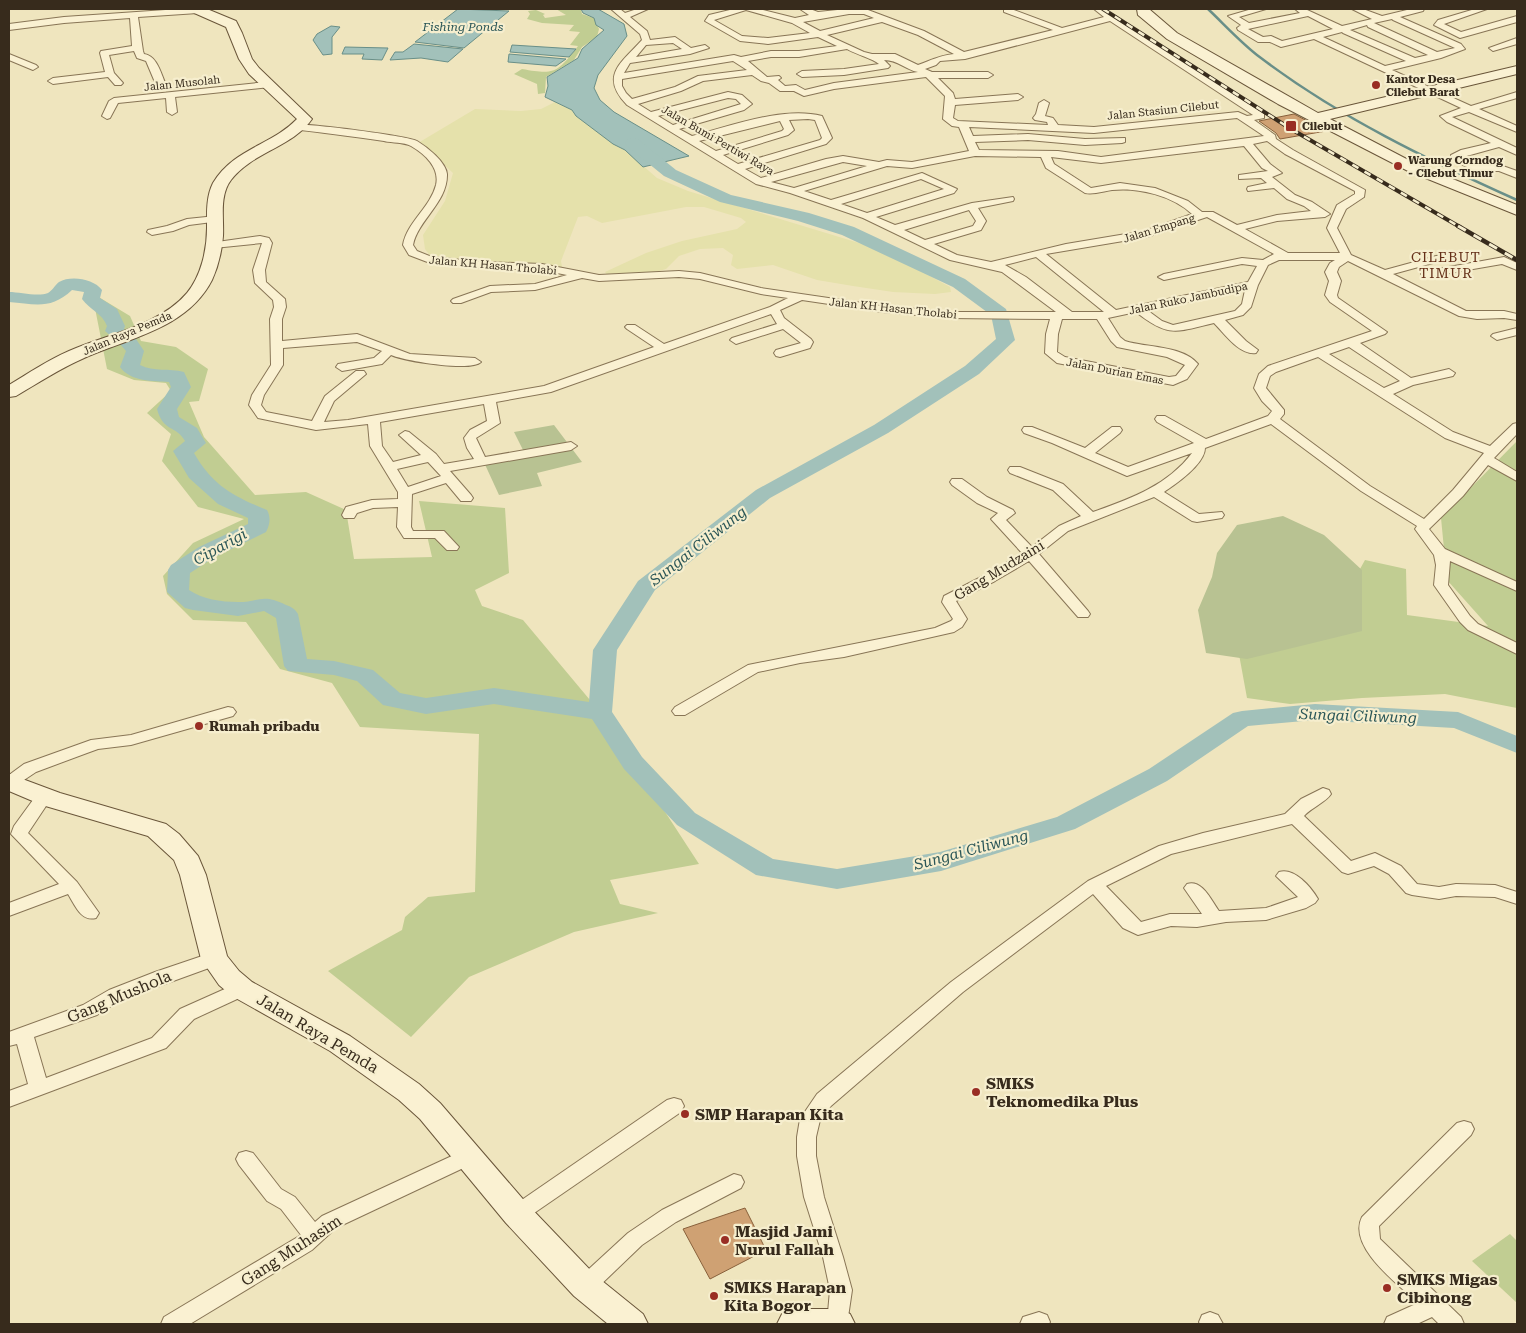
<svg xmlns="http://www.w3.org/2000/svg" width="1526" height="1333" viewBox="0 0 1526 1333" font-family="'Roboto Serif',serif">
  <rect width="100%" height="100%" fill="#efe5be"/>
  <path fill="#e5e1ab" d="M555 102 572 110 576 116 613 144 625 150 657 178 688 191 882 250 950 287 951 292 935 294 893 292 853 286 817 280 773 265 737 269 731 265 733 255 723 248 700 249 679 256 666 269 655 272 608 276 605 272 646 253 682 241 737 229 746 222 741 218 704 207H686L602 223 587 216 578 217 561 261 562 267 481 262 431 257 425 249 423 235 445 201 453 173 426 148 418 143 475 109 521 111 541 109Z"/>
  <g fill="#c1cd92">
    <path d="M556 9H581L582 14 594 18 599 29 597 37 582 47 574 60 546 77 545 93 538 94 537 84 514 74 522 69C555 75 557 73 578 46L570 45 580 32 569 31 574 25 542 23 527 19 530 14 528 11 536 10 545 14 543 15 545 18 566 15Z"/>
    <path d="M92 293 130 316 141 341 176 347 208 369 199 401 189 402 204 437 255 495 306 492 346 510 354 559 432 557 419 501 505 508 509 573 475 590 482 606 523 620 600 712 699 864 610 880 620 904 658 913 574 932 469 977 411 1037 328 971 402 930 405 917 428 897 475 892 479 734 360 727 332 683 280 669 246 622 193 620 167 594 163 576 193 543 244 519 198 507 162 461 171 434 147 413 171 391 166 383 134 380 107 369Z"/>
    <path d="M1517 441V708L1445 694 1362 698 1290 704 1247 698 1236 638 1334 616 1365 560 1406 569 1407 615 1488 626 1447 580 1441 518Z"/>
    <path d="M1510 1234 1517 1241V1303L1472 1261Z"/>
  </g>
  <g fill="#b8c292">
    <path d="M554 425 582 462 537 473 542 486 499 495 482 458 523 450 514 432Z"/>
    <path d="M1283 516 1324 535 1362 570V631L1247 659 1206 653 1198 610 1212 577 1217 553 1237 525Z"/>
  </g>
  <g fill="#a2c1ba" stroke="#698f88">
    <path d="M458 9 509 11 464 48 415 42Z"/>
    <path d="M581 9H598L624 24 627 36 598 75 594 88 600 100 614 112 689 156 643 167 625 150 613 144 576 116 572 110 545 97 548 86 547 77 578 58 582 49 604 30 596 25 594 18 583 13Z"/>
    <path d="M331 26 340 27 332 37V54L323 55 313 40 317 34Z"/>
    <path d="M414 44 463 49 448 62 421 58 390 60 395 52H403Z"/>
    <path d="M512 45 576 49 569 57 510 52Z"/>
    <path d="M345 47 388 48 382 60 362 59 364 54H342Z"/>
    <path d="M509 54 566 59 556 66 508 62Z"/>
  </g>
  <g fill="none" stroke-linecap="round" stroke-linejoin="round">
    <path stroke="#698f88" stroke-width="2.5" d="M1208 9C1225 25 1242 44 1261 58 1339 117 1428 160 1517 200"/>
    <path fill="#a2c1ba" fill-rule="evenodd" d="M633 138 639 140 676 170 731 195 809 213 854 227 965 279 1006 309 1015 340 979 374 888 433 770 498 655 590 617 650 612 712 642 757 695 813 773 859 837 869 940 852 1057 817 1149 769 1233 713 1242 711 1315 704 1458 712 1517 736V753L1454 728 1315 720 1248 726 1167 781 1075 829 941 871 837 889 756 875 677 825 624 769 592 719 494 704 426 714 383 705 357 681 334 675 288 671 284 666 276 618 264 611 238 616 193 610 185 608 167 592 168 570 171 565 199 547 248 524V518L218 504 189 478 173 451 185 441C176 425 163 432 157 409L171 387 169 382C153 381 131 382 120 367L126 351 120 344 105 331 107 326C102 313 90 310 82 299L84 292 72 290C51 310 35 304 9 302V292C20 292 38 297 48 293 52 291 55 285 59 282 71 275 94 279 102 290L100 298 117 309 125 326 124 329 134 336 144 351 140 365C154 372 169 368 184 372L191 387 177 409 179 417 197 428 206 443 194 453C213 486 233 496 267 510 271 517 270 525 266 532L215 557 190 573 189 590C202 599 221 602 238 602 260 602 262 593 286 605 292 607 295 609 298 614L307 659 334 661 373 670 400 693 426 698 494 688 589 702 593 650 638 581 756 490 874 425 965 366 996 339 991 315 953 287 842 235 798 221 720 202 664 176 627 146 625 143 627 140Z"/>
  </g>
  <g fill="#cfa173" stroke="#88603b">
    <path d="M1294 114 1326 131 1280 139 1276 133 1259 121Z"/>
    <path d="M745 1208 766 1250 710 1279 683 1229Z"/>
  </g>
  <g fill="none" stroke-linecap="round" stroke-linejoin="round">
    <defs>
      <g id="street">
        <path d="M180 9 202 10 198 13 138 17 143 51 144 54C158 56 161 75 167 87L162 90 157 87 146 61 137 58 134 51 109 55 114 73 123 83 121 85H115L108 77 53 84 48 81 53 78 105 72 100 53 101 51 132 46 130 18 64 23 9 30V24L64 17Z"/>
        <path d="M611 9H620L625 13 637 9H648L630 17 647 31 650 40 675 37 691 48 705 45 709 48 690 54 630 63 624 73 734 55 741 57 771 51H799L837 46 818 37 768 44 740 41 705 21 709 15 734 9H759L795 18 809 15 800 9H810L818 12 847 9 868 10 924 31 964 52 1053 30 1004 12V9H1011L1062 28 1104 17 1094 9H1103L1264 114V118L1254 120 1275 135 1276 139 1293 150 1365 190 1364 197 1346 209 1337 228 1351 255 1385 270 1440 255 1444 256 1445 258 1444 260 1393 274 1466 311H1504L1517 314V320L1504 318 1477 319 1459 316 1348 261 1339 267 1337 272 1341 281 1337 295 1338 298 1387 332 1385 334 1360 343 1411 378 1449 369 1455 373 1453 376 1413 385 1393 394 1453 432 1490 446 1513 424 1517 423V434L1494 458 1517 472V481L1488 465 1463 496 1429 529 1445 549 1517 582V591L1450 561 1448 585 1470 616 1478 624 1517 643V654L1468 630 1460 622 1434 585 1436 565 1434 555 1415 529 1417 526 1361 491 1271 424 1205 448C1205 464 1176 484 1164 492L1199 514 1222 512 1224 515 1222 518 1197 522 1192 521 1154 497 1068 531 1039 554 1088 611 1090 614 1088 617H1078L1029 561 995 581 956 601 967 619 962 627 954 632 844 657 800 663 758 672 685 715H675L672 711 675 707 748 665 935 628 951 621 953 619 942 602 944 596 985 575 1022 553 991 519 998 513 977 503 952 485 950 482 952 479H962L987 497 1013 510 1015 513 1006 520 1032 547 1059 526 1081 516 1053 490 1010 473 1008 470 1010 467H1020L1063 484 1093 512C1130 499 1167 486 1192 453L1127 476 1052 443 1024 433 1022 430 1024 427H1032L1085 448 1112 427H1120L1122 430 1120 433 1095 453 1128 467 1194 443 1157 422 1155 419 1157 416H1165L1206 439 1268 416 1272 411 1262 401 1254 388 1259 374 1268 366 1372 331 1330 302 1325 295 1329 281 1325 272 1330 263 1335 260H1279L1268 265 1258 285 1251 307 1243 315 1225 320 1246 341 1258 350 1256 353C1240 356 1224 333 1214 323 1176 332 1169 338 1136 312L1108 318 1120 337 1125 341C1147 348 1182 345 1198 364L1187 379 1173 385 1057 363 1045 353 1046 334 1050 319 950 318 883 312 802 300 780 310 784 318 811 339 813 342 810 348 780 357 776 356 774 353 776 350 801 343 783 329 736 344 730 340 732 338 777 324 771 314 551 392 496 402 500 423 476 438 485 457 571 442 577 446 571 450 450 471 471 495 473 498 471 501H461L446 483 412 494 411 527 413 531H444L459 547 457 550H447L435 538H404L397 527 398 507 373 508 357 513 354 518H344L342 515 346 507 372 500 398 499V492L370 446 368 424 316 430 258 418 249 405 252 395 271 365 270 319 274 307 273 300 255 283 253 270 262 243 214 248 209 245 210 243 260 236 269 238 272 243 265 270 266 282 285 299 286 307 282 319V341L357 334 410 354 475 358 481 362C471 372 405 361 391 355L382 364 342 371 336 367 338 364 374 358 382 351 357 342 283 348V365L264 395 261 405 266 412 312 421 325 396 356 371H364L366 374 334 401 324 422 348 420 544 386 654 347 627 329 625 327 627 325H635L664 344 770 307 788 298 761 294 700 279 679 277 599 281 582 278 535 290 491 292 461 303H453L451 301 453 299 490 286 535 284 567 275 542 270 484 268 430 263 409 255 403 245C407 222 430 208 436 185 440 168 425 154 411 146 404 142 392 143 384 141 356 137 328 133 300 130L297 129V125C307 123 408 136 417 141 427 147 446 162 447 174 448 202 418 220 413 245L417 251 432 257 484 262 542 264 599 275 679 271 700 273 761 288 883 306 950 312H1056L1002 272 950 260 863 218 790 193 756 184 627 105C599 76 621 63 642 40L640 34ZM746 10 792 23 810 33 768 38 742 36 714 20ZM849 14H864L874 18 820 31 803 22ZM1110 21 1253 115 1247 116 1238 112 1094 127 1058 125 1053 118 1045 116 1049 103 1044 100 1039 103 1036 114 1033 118 1035 120 1047 122 1048 125 958 121 953 118 955 105 1018 100 1023 97 1018 94 955 99 953 93 938 78H988L993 75 988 72H932L925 69 936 65 940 61 965 59ZM882 22 918 35 954 54C938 56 932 60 918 65L895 54H872L864 52 827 35ZM673 43 682 49 636 57 646 45ZM847 49C855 54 874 59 879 64L844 69 802 71 797 74 802 77 844 75 888 68 890 66 884 60C898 60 906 70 918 72L834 83 805 90 796 85 785 86 778 80 781 78 779 76 767 77 748 61 771 57H799ZM733 61 747 70 698 76 675 87 632 99 626 93 622 86V79ZM752 75 761 81 769 83 780 91H794L804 96 834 89 926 77 945 96 943 119 952 126 959 127 969 151 912 162 887 160 879 162 843 156 826 159 761 178 745 169 826 144 832 138 822 116C783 106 731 126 692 136L679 129 744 110 752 104 742 95 728 92 651 112 638 104 681 91 703 81ZM728 98 736 99 741 104 673 125 658 116ZM1237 118 1264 136 1101 157 1058 151 979 150 975 142 1028 140 1085 145 1122 143 1125 142V138L1085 139 1028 134 973 136 969 127 1094 133ZM808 119 815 120 822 138 820 140 738 164 723 155 788 135 794 130 789 120ZM780 121 784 129 782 131 716 151 699 141ZM1267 141 1285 154 1355 191V194L1337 205 1327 228 1340 253H1288L1245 229 1277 221 1325 217 1330 214 1312 202 1295 195 1272 177 1282 173 1270 164 1253 144ZM1244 146 1262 168 1268 171 1239 175V179L1261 178 1267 183 1248 187 1247 189 1248 191 1274 188 1287 199 1304 206 1311 211 1277 215 1237 225 1213 212H1202L1188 201 1155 188 1120 183 1091 188 1054 164 1051 157 1101 163ZM975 156 1041 157 1046 168 1085 193C1094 195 1104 191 1112 190 1139 187 1173 196 1192 214L1144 231 1066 244 991 262 957 255 934 244 981 230 986 221 978 208 1013 201 1014 199 1013 197 972 203 895 225 876 217 954 193 957 189 922 173 831 200 804 191 887 166 912 168ZM843 162 867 166 794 188 771 182ZM921 179 944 189 867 213 841 204ZM969 210 976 221 973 226 925 240 904 230ZM1207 217 1274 254 1263 260 1242 258 1164 274 1158 277 1164 280 1242 264 1257 266 1248 282 1116 310 1046 254 1147 237ZM1036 257 1104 312H1072L1026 277 1005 265ZM1245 290 1242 304 1235 311 1173 325 1162 321 1147 310ZM1062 319H1097L1111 341 1117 347 1167 357 1185 365 1176 376 1169 377 1065 357 1057 352 1058 334ZM1349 347 1400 381 1384 388 1329 354ZM1318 357 1445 438 1484 453 1453 490 1424 519 1370 486 1280 419 1284 414V410L1266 388 1270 376 1276 372ZM484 404 487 421 470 430 464 438 467 448 474 459 444 464 436 454 409 432 405 431 399 435 421 455 393 462 382 446 380 422ZM428 462 441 476 408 487 397 469Z"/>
        <path d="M1252 9H1266L1239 17 1249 23 1300 13 1295 9H1305L1342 26 1372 19 1352 9H1363L1382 16 1411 9H1424L1423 11 1400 17 1461 44 1465 49 1441 58 1392 70 1471 106 1517 92V98L1479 109 1517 126V132L1469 112 1452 117 1517 148V155L1499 147 1463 157 1481 166 1500 165 1517 171V178L1499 171H1475L1451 159V155L1461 150 1491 143 1447 122 1440 116 1461 108 1314 39 1281 47 1270 42H1258L1238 30 1237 28 1241 25 1228 16ZM1308 16 1333 29 1282 41 1271 36 1263 37 1248 29ZM1392 19 1393 20 1455 48 1437 52 1374 23ZM1367 25 1368 27 1428 55 1415 58 1350 30ZM1342 32 1343 33 1406 61 1385 66 1323 37Z"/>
        <path d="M1475 9H1487L1444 24 1461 32 1517 16V22L1460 38 1434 25 1438 20Z"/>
        <path d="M1517 38V44L1493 51 1489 48Z"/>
        <path d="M9 54 36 65 38 67 33 70 9 60Z"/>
        <path d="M267 82 270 83V87L175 97 177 112 172 115 167 112 166 98 118 103 110 118 107 119 102 116 109 101 114 98Z"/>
        <path d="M216 216 220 217 221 219 220 221 189 225 173 231 152 235 147 232 148 230 167 226 187 219Z"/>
        <path d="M1504 257 1517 263V270L1502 264 1427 277 1421 274 1427 271Z"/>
        <path d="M1517 328V335L1497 340 1491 336 1493 334Z"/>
        <path d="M228 707 233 708 236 712 233 716 131 745 98 749 87 753 36 772 15 786 9 787V775L24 764 91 740 131 735Z"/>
        <path d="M1323 788 1329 790 1331 794C1326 802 1311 808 1304 816L1351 861 1375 853 1401 866 1417 884 1439 887 1456 884 1495 885 1517 892V904L1495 897 1456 896 1439 899 1412 895 1406 893 1389 874 1374 866 1348 874 1342 872 1292 824 1171 854 1106 886 1141 922 1170 914H1202L1184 888 1187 884C1202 879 1211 900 1219 911L1266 908 1298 897 1276 876 1279 872C1294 867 1311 887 1318 899L1315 903 1306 908 1266 920 1226 922 1197 927 1171 926 1138 935 1123 928 1093 894 963 992 831 1106 820 1120 816 1137V1156L824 1197 843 1257 852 1290 847 1324H827L830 1290 823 1257 804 1197 797 1156V1137L800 1119 817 1094 951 982 1088 881 1159 846 1203 833 1285 814 1301 799Z"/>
        <path d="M44 791 50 793 52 797 28 833 77 882 99 913 96 918C81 922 75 905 68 894L9 916V903L59 884 11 834 14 826 38 793Z"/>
        <path d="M214 952 220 954 223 959 220 964 121 1000 97 1015 34 1037 46 1078 152 1038 180 1009 236 984 242 982 248 984 251 989 248 994 194 1019 166 1048 9 1107V1091L28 1084 17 1044 9 1046V1032L83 1005 109 990 155 972Z"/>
        <path d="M674 1098 681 1100 684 1106 681 1112 524 1220 517 1223 510 1220 507 1214 510 1208 667 1100Z"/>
        <path d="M1464 1121 1471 1123 1474 1129 1471 1135 1379 1226 1380 1239 1461 1317 1464 1324H1439L1432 1317 1417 1324H1384L1387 1317 1418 1303C1398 1284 1347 1247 1362 1217L1457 1123Z"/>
        <path d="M467 1149 474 1151 477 1157 474 1163 336 1228 312 1250 190 1324H161L164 1317 301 1235 281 1209 267 1201 239 1165 236 1159 239 1153 246 1151 253 1153 281 1189 295 1197 315 1222 322 1216Z"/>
        <path d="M734 1174 741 1176 744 1182 741 1188 676 1222 642 1245 592 1293 585 1295 578 1293 574 1286 578 1279 628 1233 662 1210Z"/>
        <path d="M1039 1312 1047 1315 1050 1322 1049 1324H1020L1023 1317Z"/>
        <path d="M1210 1312 1218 1315 1223 1324H1200L1199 1322 1202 1315Z"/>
      </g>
      <g id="secondary">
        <path d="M191 9H207L236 21 242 33 252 59 259 68 312 119C293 147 252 152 231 180 219 196 224 218 223 236 222 250 218 267 212 280 187 329 128 338 82 359 59 369 38 383 16 396L9 397V385C29 373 48 360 69 351 107 334 159 326 187 293 201 276 207 250 207 228 207 213 206 197 213 183 233 149 272 145 297 119L249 74 239 59 226 27 192 12Z"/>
        <path d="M1137 9H1149L1177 33 1318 113 1517 66V74L1330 119 1418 165 1517 205V215L1408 171 1278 104 1167 39 1138 15Z"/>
        <path d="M9 774 60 793 166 824 179 834 198 856 206 875 227 956 239 971 252 982 350 1036 419 1084 440 1103 528 1205 596 1276 643 1314 648 1324H608L574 1296 506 1223 420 1119 399 1100 330 1051 232 996 219 985 201 959 180 875 174 860 148 836 42 805 9 791Z"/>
        <path d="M793 1309H839L850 1314 855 1324H777L782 1314Z"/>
      </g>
    </defs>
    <use href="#street" stroke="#887556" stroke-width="2"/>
    <use href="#secondary" stroke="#6a563a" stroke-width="2"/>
    <use href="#street" fill="#faf1d2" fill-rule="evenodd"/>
    <use href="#secondary" fill="#faf1d2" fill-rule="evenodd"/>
    <defs>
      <path id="rail-far1" d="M1103 9 1291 129 1460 227"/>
      <path id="rail" d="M1458 226 1517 260"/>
    </defs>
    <use href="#rail-far1" stroke="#372b1c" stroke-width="4"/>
    <use href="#rail" stroke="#372b1c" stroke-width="4.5"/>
    <use href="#rail-far1" stroke="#f6eece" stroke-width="2.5" stroke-dasharray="7" stroke-linecap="butt"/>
    <use href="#rail" stroke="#f6eece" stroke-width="3" stroke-dasharray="9" stroke-linecap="butt"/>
  </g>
  <g fill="#992e24" stroke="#f6eece" stroke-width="2">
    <circle cx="1376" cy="85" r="5"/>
    <rect x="1285" y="120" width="12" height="12" rx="2.5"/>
    <circle cx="1398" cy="166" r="5"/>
    <circle cx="199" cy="726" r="5"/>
    <circle cx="976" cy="1092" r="5"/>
    <circle cx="685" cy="1114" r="5"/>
    <circle cx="725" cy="1240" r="5"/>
    <circle cx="1387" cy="1288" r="5"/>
    <circle cx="714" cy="1296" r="5"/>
  </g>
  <g text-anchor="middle" stroke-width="4.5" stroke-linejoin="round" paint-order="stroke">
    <g font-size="11" font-weight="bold" fill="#372b1c" stroke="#f6eece" text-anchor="start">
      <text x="1386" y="83">Kantor Desa<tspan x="1386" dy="13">Cilebut Barat</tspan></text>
      <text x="1302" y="130">Cilebut</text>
      <text x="1408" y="164">Warung Corndog<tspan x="1408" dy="13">- Cilebut Timur</tspan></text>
    </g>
    <g font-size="11" fill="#372b1c" stroke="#f6eece">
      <text transform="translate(182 83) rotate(-6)" y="4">Jalan Musolah</text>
      <text transform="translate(1163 110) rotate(-6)" y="4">Jalan Stasiun Cilebut</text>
      <text transform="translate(718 140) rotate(30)" y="4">Jalan Bumi Pertiwi Raya</text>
      <text transform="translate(1159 228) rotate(-17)" y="4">Jalan Empang</text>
      <text transform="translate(493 265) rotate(5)" y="4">Jalan KH Hasan Tholabi</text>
      <text transform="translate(1188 298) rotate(-12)" y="4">Jalan Ruko Jambudipa</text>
      <text transform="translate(893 308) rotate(6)" y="4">Jalan KH Hasan Tholabi</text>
      <text transform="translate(127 333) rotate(-23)" y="4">Jalan Raya Pemda</text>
      <text transform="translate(1115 371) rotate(11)" y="4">Jalan Durian Emas</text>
    </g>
    <g font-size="12" font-style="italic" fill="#2a5657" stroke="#f6eece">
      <text x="463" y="31">Fishing Ponds</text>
    </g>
    <g font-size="14" letter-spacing="1" fill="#653019" stroke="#f6eece">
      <text x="1446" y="262">CILEBUT<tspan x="1446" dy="16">TIMUR</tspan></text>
    </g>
    <g font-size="14" fill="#372b1c" stroke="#f6eece">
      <text transform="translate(999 570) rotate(-31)" y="5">Gang Mudzaini</text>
    </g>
    <g font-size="14" font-weight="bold" fill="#372b1c" stroke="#f6eece" text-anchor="start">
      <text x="209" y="731">Rumah pribadu</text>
    </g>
    <g font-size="15" font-style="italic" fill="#2a5657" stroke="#f6eece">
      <text transform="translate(698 546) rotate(-38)" y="5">Sungai Ciliwung</text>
      <text transform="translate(220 547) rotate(-29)" y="5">Ciparigi</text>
      <text transform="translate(1358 716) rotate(2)" y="5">Sungai Ciliwung</text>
      <text transform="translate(971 850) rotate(-15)" y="5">Sungai Ciliwung</text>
    </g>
    <g font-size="16" fill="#372b1c" stroke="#f6eece">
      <text transform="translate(119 996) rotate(-23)" y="6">Gang Mushola</text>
      <text transform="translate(318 1033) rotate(31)" y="6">Jalan Raya Pemda</text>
      <text transform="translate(291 1250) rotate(-33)" y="6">Gang Muhasim</text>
    </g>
    <g font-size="16" font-weight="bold" fill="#372b1c" stroke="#f6eece" text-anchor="start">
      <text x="986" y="1089">SMKS<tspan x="986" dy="18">Teknomedika Plus</tspan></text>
      <text x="695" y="1120">SMP Harapan Kita</text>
      <text x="735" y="1237">Masjid Jami<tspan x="735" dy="18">Nurul Fallah</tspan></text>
      <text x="1397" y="1285">SMKS Migas<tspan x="1397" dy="18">Cibinong</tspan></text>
      <text x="724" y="1293">SMKS Harapan<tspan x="724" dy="18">Kita Bogor</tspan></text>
    </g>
  </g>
  <rect width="1526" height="1333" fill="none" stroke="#372b1c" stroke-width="20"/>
</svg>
